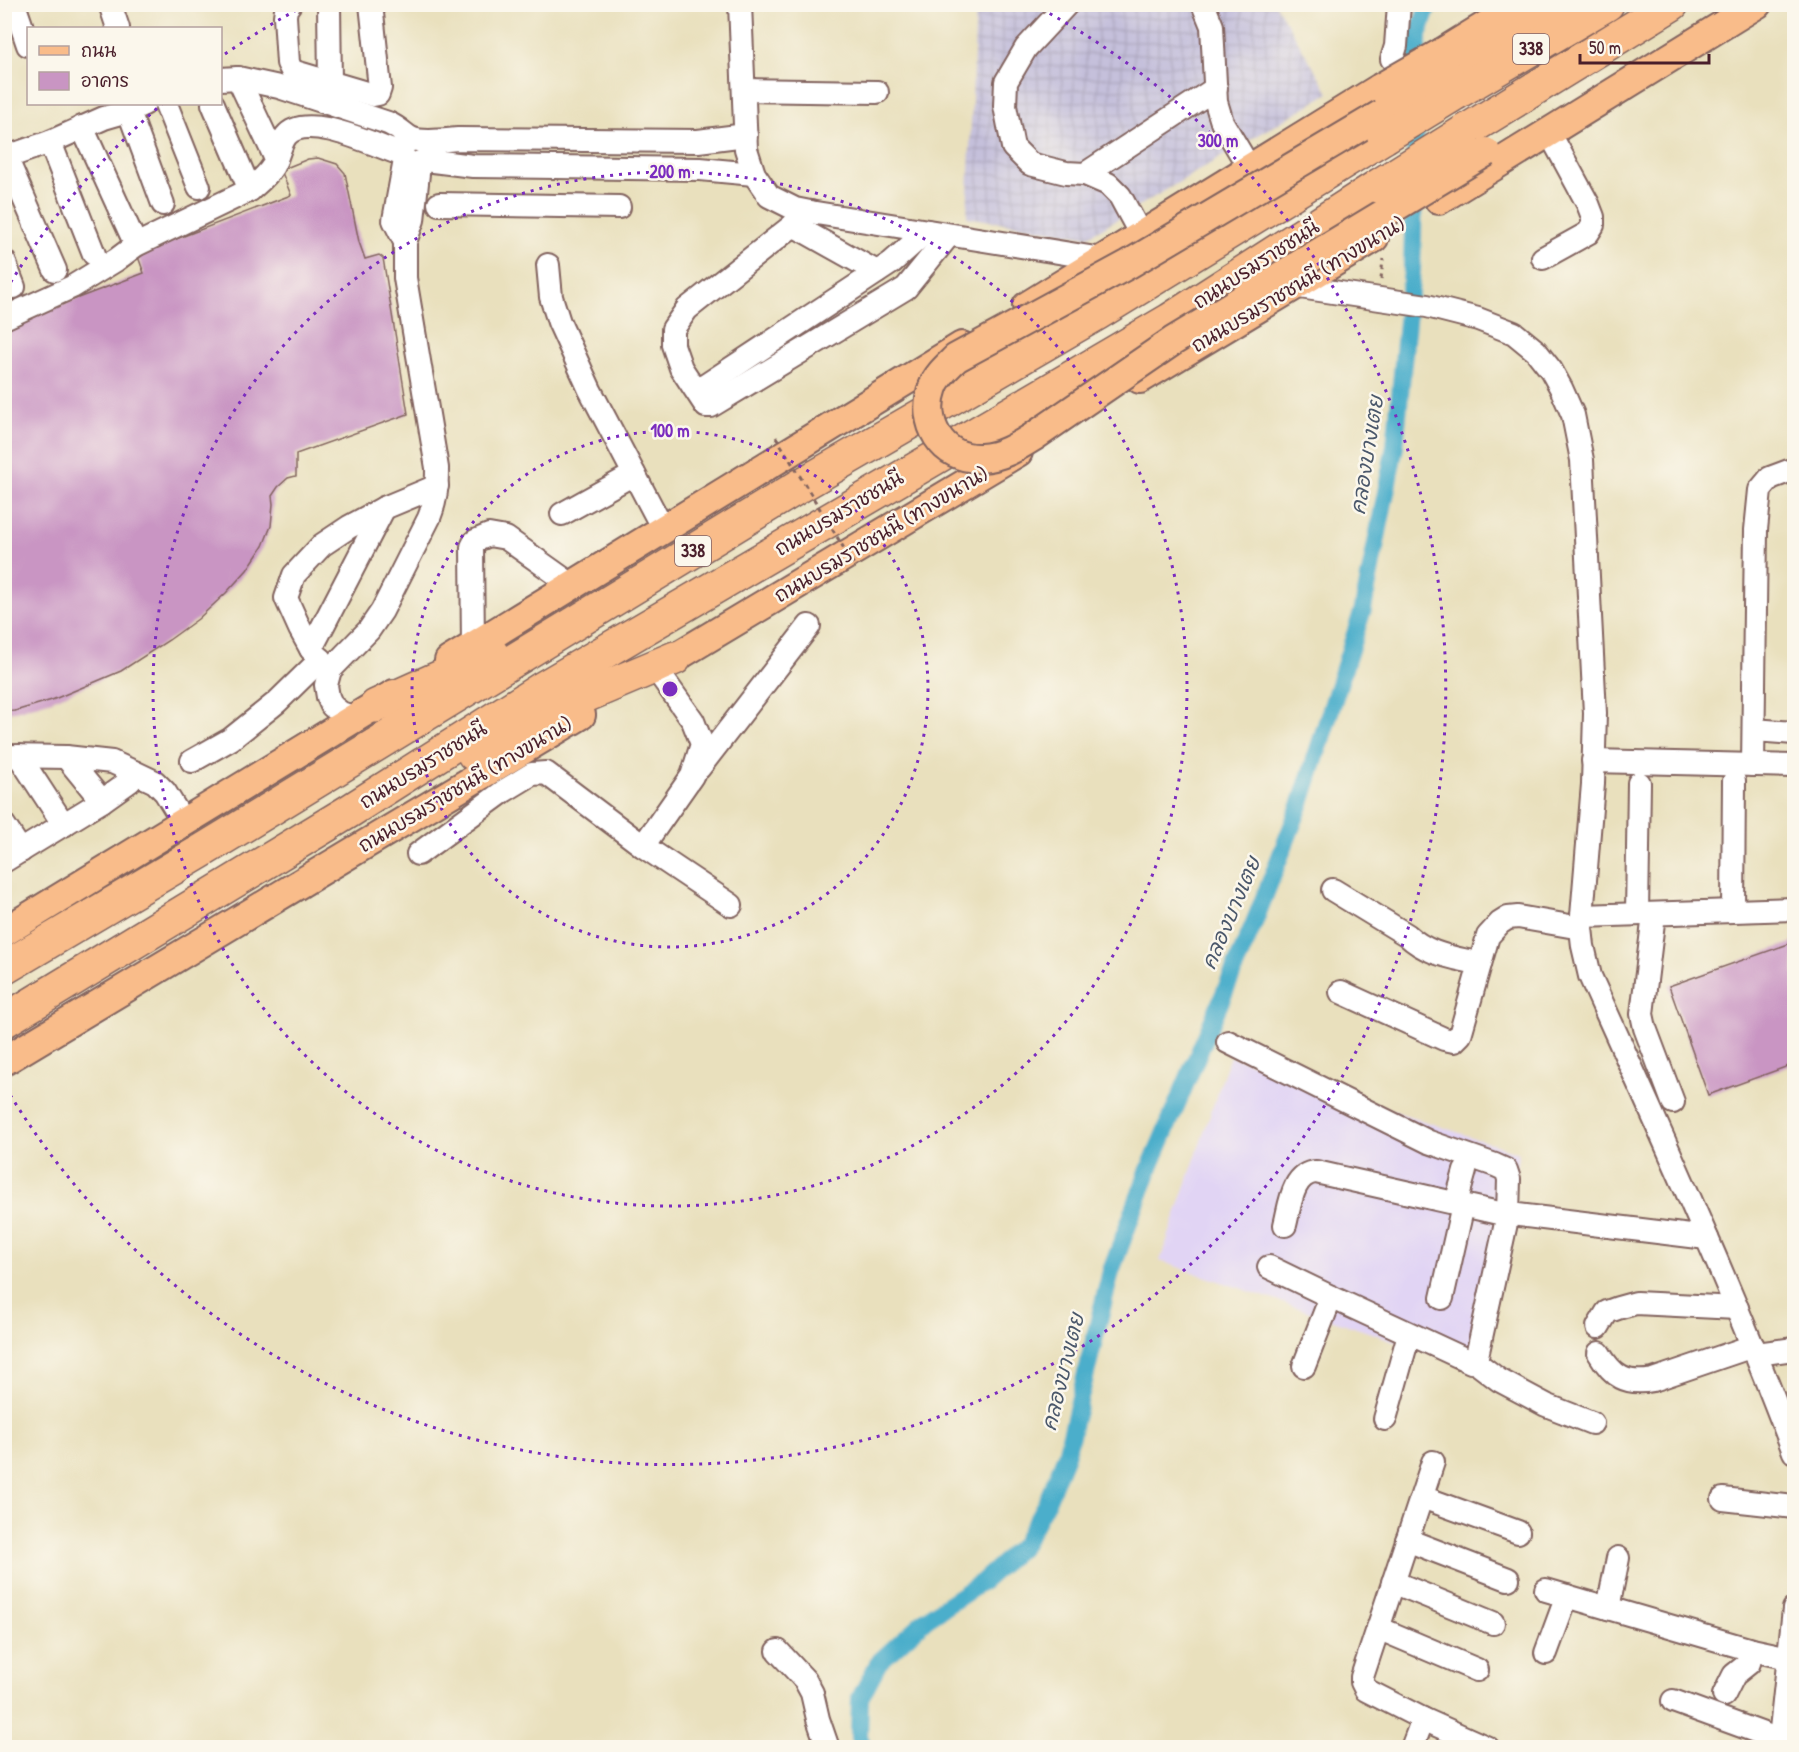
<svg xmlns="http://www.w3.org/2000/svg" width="1799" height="1752" viewBox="0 0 1799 1752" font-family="'Patrick Hand','Playpen Sans Thai',sans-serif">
  <defs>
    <pattern id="industrial-grid" width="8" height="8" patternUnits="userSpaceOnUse" patternTransform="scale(1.5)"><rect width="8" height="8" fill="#c5c0db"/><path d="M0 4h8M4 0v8" fill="none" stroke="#aba5bc"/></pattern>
  </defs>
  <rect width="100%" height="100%" fill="#fbf7ec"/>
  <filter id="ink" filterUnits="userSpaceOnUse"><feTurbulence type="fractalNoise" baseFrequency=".0167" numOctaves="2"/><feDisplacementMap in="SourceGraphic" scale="12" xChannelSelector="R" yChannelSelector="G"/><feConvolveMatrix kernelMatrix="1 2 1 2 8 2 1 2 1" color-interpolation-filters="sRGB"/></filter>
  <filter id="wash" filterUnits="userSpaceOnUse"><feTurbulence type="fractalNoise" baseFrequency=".008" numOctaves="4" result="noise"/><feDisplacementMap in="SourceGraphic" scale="24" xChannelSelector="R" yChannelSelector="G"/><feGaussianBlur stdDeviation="1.35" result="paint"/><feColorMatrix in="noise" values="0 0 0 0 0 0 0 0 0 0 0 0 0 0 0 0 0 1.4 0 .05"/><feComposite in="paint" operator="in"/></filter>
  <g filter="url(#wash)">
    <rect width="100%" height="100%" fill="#e9e0bd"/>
    <path fill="#e1d4f4" d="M1230 1056 1519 1153 1468 1366 1160 1261Z"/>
    <path fill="url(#industrial-grid)" d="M976 5H1276L1329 93 1087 237 967 217Z"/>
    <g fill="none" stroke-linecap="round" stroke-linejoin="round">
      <g stroke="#4caecb" stroke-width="18">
        <path d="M1417 75 1418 35 1429 4"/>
        <path d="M864 1748 859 1737 860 1698 879 1662 926 1619 982 1582 1023 1545 1047 1501 1066 1455 1111 1271 1148 1172 1254 923 1301 803 1363 609 1395 446 1412 270 1416 114"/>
      </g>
    </g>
    <g id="blocks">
      <g fill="#c995c3">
        <path d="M318 158 337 164 345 173 359 242 365 259 379 255 383 258 408 414 296 454V476L288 478 278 487 272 496 273 504 271 526 263 546 247 570 226 593 198 619 169 640 121 671 88 685 52 700 15 711 4 712V326L144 273 137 254 291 195 281 170 308 159Z"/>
        <path d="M1794 942V1064L1708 1095 1669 986Z"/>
      </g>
    </g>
  </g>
  <g filter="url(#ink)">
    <use href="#blocks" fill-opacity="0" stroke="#82635e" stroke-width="1.5"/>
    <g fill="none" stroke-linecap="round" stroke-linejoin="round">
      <defs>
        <g id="minor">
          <path d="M14 4 28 45"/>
          <path d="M110 4 118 28"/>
          <path d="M290 4 286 9 285 16 288 63 292 71 373 95 378 94 380 88 371 4"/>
          <path d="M329 4 330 83"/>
          <path d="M740 4 746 149 754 174 769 196 795 209 810 212 1102 259"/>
          <path d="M1067 4 1026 48 1006 82 1005 106 1013 147 1030 164 1066 173 1085 174 1108 184 1120 196 1141 235"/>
          <path d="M1203 4 1212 26 1216 102 1222 122 1250 169"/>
          <path d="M1392 59 1396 46 1399 4"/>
          <path d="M238 78 276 159"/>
          <path d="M220 79 238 78 279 87 388 123C397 127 402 132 409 137 420 144 444 140 458 139L698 141 746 135"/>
          <path d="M744 90 877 92"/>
          <path d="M126 104 163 204"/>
          <path d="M166 104 199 187"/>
          <path d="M213 104 250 190C259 182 267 176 273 166 278 157 280 144 286 136 306 111 376 146 401 154"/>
          <path d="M82 127 136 245"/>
          <path d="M411 139 403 145 401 154 408 162 415 164 425 160 473 166 700 169 754 174"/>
          <path d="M50 142 94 254"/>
          <path d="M6 157 55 270"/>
          <path d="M4 158 50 142 104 118 128 111 144 104"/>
          <path d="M1085 174 1216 88"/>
          <path d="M439 204 619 207"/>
          <path d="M810 212 687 309 673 329V345L681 368 706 406H711L906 288 949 235"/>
          <path d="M793 225 877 272"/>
          <path d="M405 242 394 220 405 160"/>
          <path d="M1543 258 1588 233 1593 225V217L1588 204 1549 132"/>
          <path d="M4 261 14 287"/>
          <path d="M548 265 551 297 559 322 590 390 663 529"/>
          <path d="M1293 286 1427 306 1478 319 1514 333 1536 351 1551 370 1561 388 1573 415 1582 460 1595 713 1593 784 1581 928 1583 946 1590 976C1661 1133 1733 1290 1794 1452"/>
          <path d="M4 318 72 287 116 260 136 245 250 190"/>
          <path d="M697 391 891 263 927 231"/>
          <path d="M562 514 634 474"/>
          <path d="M473 646 472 547 475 541 489 535 506 538 572 585"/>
          <path d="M311 649 384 508"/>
          <path d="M656 669 693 721 702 744 692 776 643 846 731 905"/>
          <path d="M330 670 311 649 300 629 286 598 294 575 322 545 349 527 384 508 437 486"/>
          <path d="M356 718 341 713 332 706 328 697 326 685 330 670 369 630 382 611 429 518C436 501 437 487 437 468L405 278V242L413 220 419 164"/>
          <path d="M1754 730 1794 733"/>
          <path d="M4 756 66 757 112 762 134 772 130 781 102 801 4 861"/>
          <path d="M19 756 64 825"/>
          <path d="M66 757 102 801"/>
          <path d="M192 761 231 739 277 702 321 659"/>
          <path d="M1593 761 1794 766"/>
          <path d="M1753 765 1756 530 1760 490 1770 478 1794 469"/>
          <path d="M699 768 809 626"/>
          <path d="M134 772 155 782 165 792 184 823"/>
          <path d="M4 825 21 851"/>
          <path d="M418 854 504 791 532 774 546 773 643 846"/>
          <path d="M1333 890 1407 935C1428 955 1453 957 1480 964"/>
          <path d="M1733 911 1734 781"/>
          <path d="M1637 914 1639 783"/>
          <path d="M1654 914 1642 1014 1645 1028 1673 1102"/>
          <path d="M1582 916 1794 909"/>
          <path d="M1341 992 1444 1039 1454 1041 1460 1035 1488 936 1500 923 1508 918 1518 917 1581 928"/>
          <path d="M1228 1042 1429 1142 1495 1165 1506 1170 1509 1179 1508 1214 1477 1356 1471 1362 1331 1297 1269 1267"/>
          <path d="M1456 1203 1465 1171"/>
          <path d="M1285 1225C1290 1206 1292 1173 1316 1172L1494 1212 1707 1238"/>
          <path d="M1442 1298 1463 1205"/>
          <path d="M1598 1327 1607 1312 1618 1308 1636 1303 1737 1308"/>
          <path d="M1599 1353C1613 1377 1626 1385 1653 1380L1753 1346"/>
          <path d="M1757 1354 1794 1349"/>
          <path d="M1474 1361 1499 1380 1546 1405 1592 1423"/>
          <path d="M1304 1366 1331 1297"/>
          <path d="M1385 1419 1409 1334"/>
          <path d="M1433 1462 1362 1677V1682L1366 1690 1423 1719 1488 1748"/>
          <path d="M1422 1497 1518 1532"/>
          <path d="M1723 1499 1794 1507"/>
          <path d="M1407 1540 1508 1579"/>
          <path d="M1393 1582 1493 1623"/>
          <path d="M1546 1590 1752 1650 1789 1658"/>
          <path d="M1608 1608 1618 1558"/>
          <path d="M1378 1628 1477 1670"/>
          <path d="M778 1651 805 1680 812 1693 818 1719 828 1748"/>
          <path d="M1546 1653 1567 1596"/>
          <path d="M1724 1695 1734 1675 1749 1663 1752 1650"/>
          <path d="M1673 1701 1780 1740 1793 1743"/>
          <path d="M1412 1748 1423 1719"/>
          <path d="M1779 1748 1794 1609"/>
        </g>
        <g id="major">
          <path d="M1443 52 1521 4"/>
          <path d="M1449 74 1564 4"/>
          <path d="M1439 200 1757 4"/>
          <path d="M1027 306 1380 88"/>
          <path d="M1140 379 1374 238"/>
          <path d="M449 661 962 346"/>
          <path d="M656 669 1018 452"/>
          <path d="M4 932 394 694"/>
          <path d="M4 1061 581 715"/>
        </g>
        <g id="highway">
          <path d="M1456 93 1607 4"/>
          <path d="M1464 132 1672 4"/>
          <path d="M376 706 492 654"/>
          <path d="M474 754 504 739 585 696 675 658"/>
          <path d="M4 968 200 852 798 487 1098 313 1384 137"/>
          <path d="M4 1021 348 812 543 688 1170 320 1378 186"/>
        </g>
      </defs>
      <use href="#minor" stroke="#82635e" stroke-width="26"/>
      <use href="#major" stroke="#82635e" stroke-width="32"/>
      <use href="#highway" stroke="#82635e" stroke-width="36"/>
      <path stroke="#82635e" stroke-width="3" stroke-dasharray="4.5 4.5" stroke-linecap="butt" d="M1381 279 1383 259"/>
      <use href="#minor" stroke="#fff" stroke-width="22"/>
      <use href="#major" stroke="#f9bc8a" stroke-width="28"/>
      <use href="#highway" stroke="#f9bc8a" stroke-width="33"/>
      <defs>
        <g id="major-bridge">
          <path d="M1449 74 1129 264 956 358C948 366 937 375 933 387 920 422 942 460 981 458 1001 457 1017 447 1033 437L1173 341 1486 152"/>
          <path d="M1380 88 1443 52"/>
        </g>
        <g id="highway-bridge">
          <path d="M1384 137 1456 93"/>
          <path d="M1378 186 1464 132"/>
        </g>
      </defs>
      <use href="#major-bridge" stroke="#82635e" stroke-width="32" stroke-linecap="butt"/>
      <use href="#highway-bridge" stroke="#82635e" stroke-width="36" stroke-linecap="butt"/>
      <path stroke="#82635e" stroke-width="3" stroke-dasharray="4.5 4.5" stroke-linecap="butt" d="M776 437 856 568"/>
      <use href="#major-bridge" stroke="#f9bc8a" stroke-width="28"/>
      <use href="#highway-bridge" stroke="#f9bc8a" stroke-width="33"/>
    </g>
  </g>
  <g fill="none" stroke="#7b2cbf" stroke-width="3" stroke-dasharray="3 6">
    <circle cx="670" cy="689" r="258"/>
    <circle cx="670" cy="689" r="517"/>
    <path d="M6 290A775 775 0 0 1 162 104M225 54A775 775 0 0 1 306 5M1034 5A775 775 0 1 1 6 1088"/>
  </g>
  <g text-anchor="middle" stroke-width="5" stroke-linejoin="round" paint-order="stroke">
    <g fill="#fbf7ec" stroke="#7f6065" stroke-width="1.5">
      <rect x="1513" y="34" width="36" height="30" rx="4.5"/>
      <rect x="675" y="536" width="36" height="30" rx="4.5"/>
    </g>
    <g font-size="18" font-weight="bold" fill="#4a1f2b">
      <text x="1531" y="55">338</text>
      <text x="693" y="557">338</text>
    </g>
    <g font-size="20" fill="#4a1f2b" stroke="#fbf7ec">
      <text transform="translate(1256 264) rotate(-33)" y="7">ถนนบรมราชชนนี</text>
      <text transform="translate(1298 284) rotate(-31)" y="7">ถนนบรมราชชนนี (ทางขนาน)</text>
      <text transform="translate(839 513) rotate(-31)" y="7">ถนนบรมราชชนนี</text>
      <text transform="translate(881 534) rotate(-31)" y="7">ถนนบรมราชชนนี (ทางขนาน)</text>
      <text transform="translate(423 765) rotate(-32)" y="7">ถนนบรมราชชนนี</text>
      <text transform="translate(465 784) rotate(-31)" y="7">ถนนบรมราชชนนี (ทางขนาน)</text>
    </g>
    <g font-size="21" font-style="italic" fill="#4b586b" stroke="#fbf7ec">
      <text transform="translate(1367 455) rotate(-81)" y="7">คลองบางเตย</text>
      <text transform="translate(1231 913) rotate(-67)" y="7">คลองบางเตย</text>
      <text transform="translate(1063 1372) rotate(-76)" y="7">คลองบางเตย</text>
    </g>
  </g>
  <circle cx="670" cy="689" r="9" fill="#7b2cbf" stroke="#fbf7ec" stroke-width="3"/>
  <g font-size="18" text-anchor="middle" font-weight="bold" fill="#7b2cbf" stroke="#fbf7ec" stroke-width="5" stroke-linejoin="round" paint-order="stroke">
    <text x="1218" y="147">300 m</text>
    <text x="670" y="178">200 m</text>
    <text x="670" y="437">100 m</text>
  </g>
  <rect width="1799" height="1752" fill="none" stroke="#fbf7ec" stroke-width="24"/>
  <rect x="27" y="27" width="195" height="78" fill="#fbf7ec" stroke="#b4a19f" stroke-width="1.5"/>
  <rect x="39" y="46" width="30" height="9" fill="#f9bc8a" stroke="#b4a19f" stroke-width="1.5"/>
  <text x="81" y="57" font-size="18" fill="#4a1f2b">ถนน</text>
  <rect x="39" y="72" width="30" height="18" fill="#c995c3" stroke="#b4a19f" stroke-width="1.5"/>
  <text x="81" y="87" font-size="18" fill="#4a1f2b">อาคาร</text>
  <path d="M1580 54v9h129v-9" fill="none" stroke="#4a1f2b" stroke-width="3"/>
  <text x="1589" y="54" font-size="18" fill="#4a1f2b" stroke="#fbf7ec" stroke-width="4.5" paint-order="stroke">50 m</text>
</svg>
